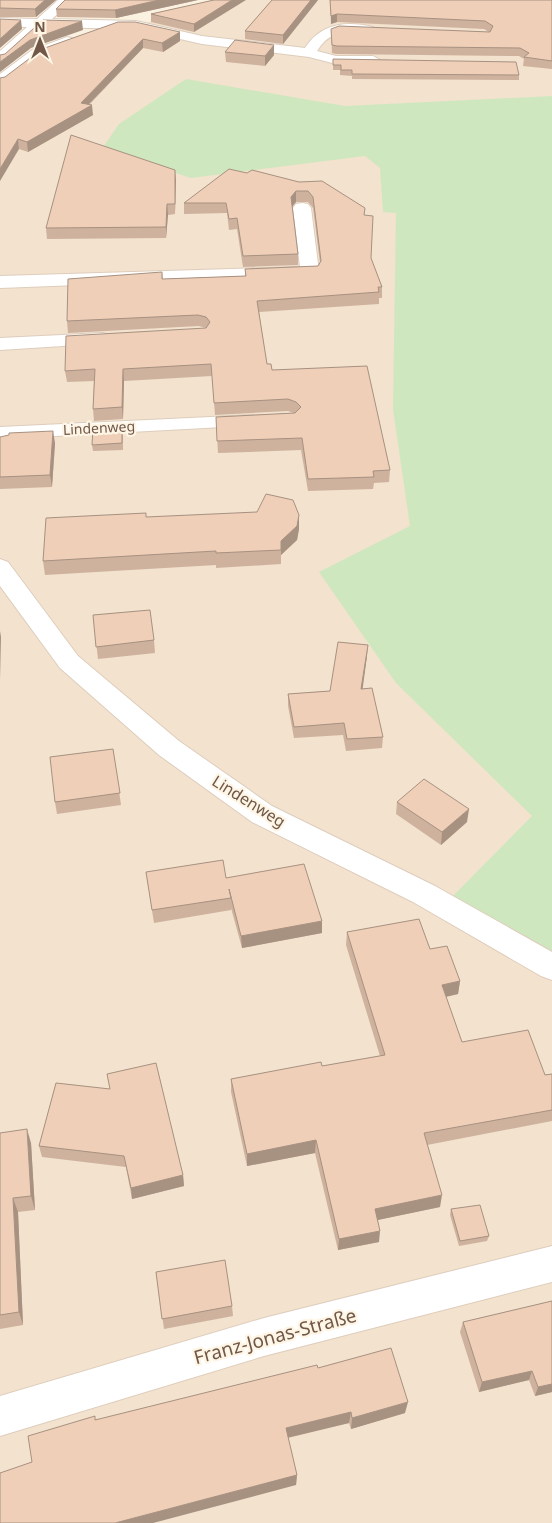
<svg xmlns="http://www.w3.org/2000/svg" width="552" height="1523" viewBox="0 0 552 1523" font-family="'Noto Sans',sans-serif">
  <rect width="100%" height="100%" fill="#fbf1e0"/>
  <path fill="#f2e2ce" d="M246 0H552V1523H0V97L122 28Z"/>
  <path fill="#cfe7bf" d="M186 79 345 106 552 96V955L451 898 532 816 396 683 319 572 410 526 393 409 396 213 383 212 380 168 365 156 191 178 102 149 119 124Z"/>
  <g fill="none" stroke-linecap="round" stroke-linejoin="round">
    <defs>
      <g id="minor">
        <path d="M58 0H73L52 19 136 21 202 36 305 48C320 24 346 20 373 27L375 30 373 33C349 39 335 23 317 51L336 56H373L380 60 373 64H336L309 57 202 44 136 29 43 27 5 61 0 62V51L27 27 0 26V18L37 19Z"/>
        <path d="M67 37 72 38 74 41 72 44 42 56 5 84 0 85V74L32 50Z"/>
        <path d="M302 203 308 204 311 208 319 272 316 276 0 288V276L300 267 293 208 296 204Z"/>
        <path d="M103 333 110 335 113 339 110 343 0 350V338Z"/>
        <path d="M253 415 260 417 264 421 260 425 0 439V427Z"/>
        <path d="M0 559 8 562 78 656 179 741 272 806 435 886 552 952V980L541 976 413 902 252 822 159 755 60 668 0 586Z"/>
        <path d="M552 1246V1282L264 1356 0 1436V1396L264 1318Z"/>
      </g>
    </defs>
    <use href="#minor" stroke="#decdbc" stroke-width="2"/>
    <use href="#minor" fill="#fff" fill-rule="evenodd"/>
  </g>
  <g fill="#ceb29e">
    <path d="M0 0H56L36 17H0Z"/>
    <path d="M198 0 116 18 57 17 56 9Z"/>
    <path d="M214 0 194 32 151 22V14Z"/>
    <path d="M272 0H318L283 44 245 39V31Z"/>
    <path d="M330 0H552V69L523 66 524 59 519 56 336 54 332 53 331 29 489 32 484 29 337 22 331 24Z"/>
    <path d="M118 22 180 41 163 52 143 48 89 105 93 115 28 152 19 149 5 77Z"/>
    <path d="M225 52 274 55 265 66 226 62Z"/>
    <path d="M333 59 519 75V80L352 79V76L340 75V70H333Z"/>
    <path d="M175 170V214L168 215 166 238 47 239 46 228Z"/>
    <path d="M247 173 299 182 364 215 371 258 382 287V298H379V304L259 312 267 364 272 370 390 470 389 482 374 483 373 489 308 491 301 450 218 453 216 417 294 413 288 411 215 415 212 376 124 381 123 419 94 421 93 409 94 381 67 382 65 371 206 328 199 326 68 333 67 321 162 272 163 279 245 276V269L318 266 320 263 313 208 308 202H296L292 207 298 254V265L243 267 237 229 229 230 227 213 184 214V203Z"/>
    <path d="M123 434V450L93 451 92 445Z"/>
    <path d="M0 437 55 443 52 487 0 489Z"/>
    <path d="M146 517 299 529 297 540 281 555V564L216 568V565L45 575 43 561Z"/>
    <path d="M93 615 154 640 155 653 98 659Z"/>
    <path d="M367 656 362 689 383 737 382 748 346 751 343 735 294 738 288 706V694L330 691Z"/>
    <path d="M113 749 121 805 57 814 55 802Z"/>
    <path d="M397 802 467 822 441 845 396 814Z"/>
    <path d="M146 872 226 878 322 933 242 948 231 908V910L154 923Z"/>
    <path d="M347 932 430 949 460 981 458 994 446 997 462 1042 545 1075 552 1074V1121L427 1145 440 1207 377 1220 379 1242 338 1250 315 1153 247 1166 231 1092V1079L322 1066 380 1056 346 945Z"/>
    <path d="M56 1083 183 1175 184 1186 132 1199 126 1167 42 1157 39 1146Z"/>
    <path d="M0 1133 31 1143 35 1210 18 1212 23 1325 0 1329Z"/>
    <path d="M451 1209 489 1236 487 1241 459 1246 450 1215Z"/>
    <path d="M156 1272 232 1306 233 1316 164 1329Z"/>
    <path d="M552 1301V1392L535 1396 529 1380 479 1392 460 1332 463 1322Z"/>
    <path d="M318 1368 405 1413 351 1429 349 1423 288 1438 297 1475 296 1485 32 1462 96 1420Z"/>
  </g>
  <g fill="#a79181">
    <path d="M45 0H56L36 17 35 9Z"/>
    <path d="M159 0H198L116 18 115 10Z"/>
    <path d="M232 0H246L194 32V24Z"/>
    <path d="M311 0H318L283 44V35Z"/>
    <path d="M337 14V22L331 24V16Z"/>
    <path d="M21 20 22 29 0 48V39Z"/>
    <path d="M82 21 83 30 31 48 0 72V62L30 40Z"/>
    <path d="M180 32V41L163 52 162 43Z"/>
    <path d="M143 39V48L83 110 92 105 93 115 28 152 27 142 81 103Z"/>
    <path d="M274 45V55L265 66V56Z"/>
    <path d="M18 139 19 149 0 181V169Z"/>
    <path d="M175 170 176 180 175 214Z"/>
    <path d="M296 191V202L291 208V197Z"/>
    <path d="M167 204 168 215 166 238V227Z"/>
    <path d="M123 369 124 381 123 419 122 407Z"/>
    <path d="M53 431 55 443 52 487 50 475Z"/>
    <path d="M299 515V529L297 540 281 555V541Z"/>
    <path d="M0 631 1 637 0 680Z"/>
    <path d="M368 645 367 656 361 701V689Z"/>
    <path d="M469 809 467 822 441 845 442 832Z"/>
    <path d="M322 921V933L242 948 241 936Z"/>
    <path d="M460 981 458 994 440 998 442 985Z"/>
    <path d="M27 1129 31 1143 35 1210 31 1196Z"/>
    <path d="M316 1140 315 1153 247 1166V1154Z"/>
    <path d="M183 1175 184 1186 132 1199 131 1188Z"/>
    <path d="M442 1195 440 1207 373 1221 375 1209Z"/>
    <path d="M13 1198 18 1212 23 1325 19 1312Z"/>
    <path d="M380 1231 379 1242 338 1250 339 1239Z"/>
    <path d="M532 1371 529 1380 479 1392 482 1382Z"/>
    <path d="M552 1384V1392L535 1396 538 1387Z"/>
    <path d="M408 1402 405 1413 351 1429 352 1418Z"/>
    <path d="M351 1412 349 1423 286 1438V1428Z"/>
    <path d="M297 1475 296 1485 153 1523H115Z"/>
  </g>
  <g fill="#efcfb8" stroke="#a79181">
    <path d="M0 0H45L35 9 0 8Z"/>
    <path d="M65 0H159L115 10 56 9Z"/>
    <path d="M214 0H232L194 24 151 14Z"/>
    <path d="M272 0H311L283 35 245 31Z"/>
    <path d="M330 0H552V61L524 57 529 53 520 48 337 46 332 45 331 29 339 26 490 32 493 26 485 21 337 14 331 16Z"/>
    <path d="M0 19 21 20 0 39Z"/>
    <path d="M43 20 82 21 30 40 0 62V55L5 54Z"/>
    <path d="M118 22H135L180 32 162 43 143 39 81 103 92 105 27 142 18 139 0 169V78L5 77 42 49Z"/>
    <path d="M235 40 274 45 265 56 225 52Z"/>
    <path d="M333 59 516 62 519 75 352 74V70H341V65H333Z"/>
    <path d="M71 135 175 170V204H167L166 227 46 228Z"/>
    <path d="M229 169 247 173 252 170 299 182 322 181 365 208 364 215 373 216 371 258 382 287H378L379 292 257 301 267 364H271L272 370 367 366 390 470 373 471 374 477 308 479 302 438 217 441 216 417 295 413 301 407 296 402 288 399 214 403 211 364 123 369 122 407 93 409 95 369 65 371 66 336 206 328 210 322 206 317 198 315 67 321 68 279 162 272V279L246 276 245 269 318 266 321 261 313 197 308 191H296L291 197 298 254 243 256 237 218 229 219 226 203H184Z"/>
    <path d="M122 428V443L92 445 93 429Z"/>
    <path d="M53 431 50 475 0 477V437L9 435V433Z"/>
    <path d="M266 494 293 500 299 515 297 526 281 541V550L216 553V551L43 561 46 518 146 513V517L257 512Z"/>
    <path d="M150 610 154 640 96 647 93 615Z"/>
    <path d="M338 642 368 645 361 689 372 688 383 737 347 739 344 723 294 727 288 694 330 691Z"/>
    <path d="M113 749 120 793 55 802 50 757Z"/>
    <path d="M424 779 469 809 442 832 397 802Z"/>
    <path d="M223 860 226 878 304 864 322 921 241 936 229 889 231 898 152 910 146 872Z"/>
    <path d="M419 919 430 949 447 946 460 981 442 985 462 1042 528 1030 545 1075 552 1074V1110L424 1133 442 1195 375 1209 380 1231 339 1239 316 1140 247 1154 231 1079 321 1062 322 1066 385 1055 347 932Z"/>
    <path d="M156 1063 183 1175 131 1188 124 1156 39 1146 56 1083 110 1089 107 1074Z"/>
    <path d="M27 1129 31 1196 13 1198 19 1312 0 1315V1133Z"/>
    <path d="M480 1205 489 1236 460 1241 451 1209Z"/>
    <path d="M225 1260 232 1306 162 1319 156 1272Z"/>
    <path d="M552 1301V1384L538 1387 532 1371 482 1382 463 1322Z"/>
    <path d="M391 1348 408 1402 352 1418 351 1412 286 1428 297 1475 115 1523H0V1473L32 1462 28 1436 95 1416V1420L317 1365 318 1368Z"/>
  </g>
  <g text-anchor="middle" stroke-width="4.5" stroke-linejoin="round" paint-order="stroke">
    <g font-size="14" fill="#705748" stroke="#fef5e5">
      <text transform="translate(99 428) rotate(-3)" y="5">Lindenweg</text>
    </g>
    <g font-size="16" fill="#705748" stroke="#fef5e5">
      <text transform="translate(249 801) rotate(32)" y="6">Lindenweg</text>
    </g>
    <g font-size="19" fill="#705748" stroke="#fef5e5">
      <text transform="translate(275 1336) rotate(-15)" y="7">Franz-Jonas-Straße</text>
    </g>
  </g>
  <g transform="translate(40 40)" stroke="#fef5e5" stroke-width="4" paint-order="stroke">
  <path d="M0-4L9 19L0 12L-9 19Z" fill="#705748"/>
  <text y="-8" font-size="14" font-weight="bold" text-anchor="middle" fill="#705748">N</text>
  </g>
</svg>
